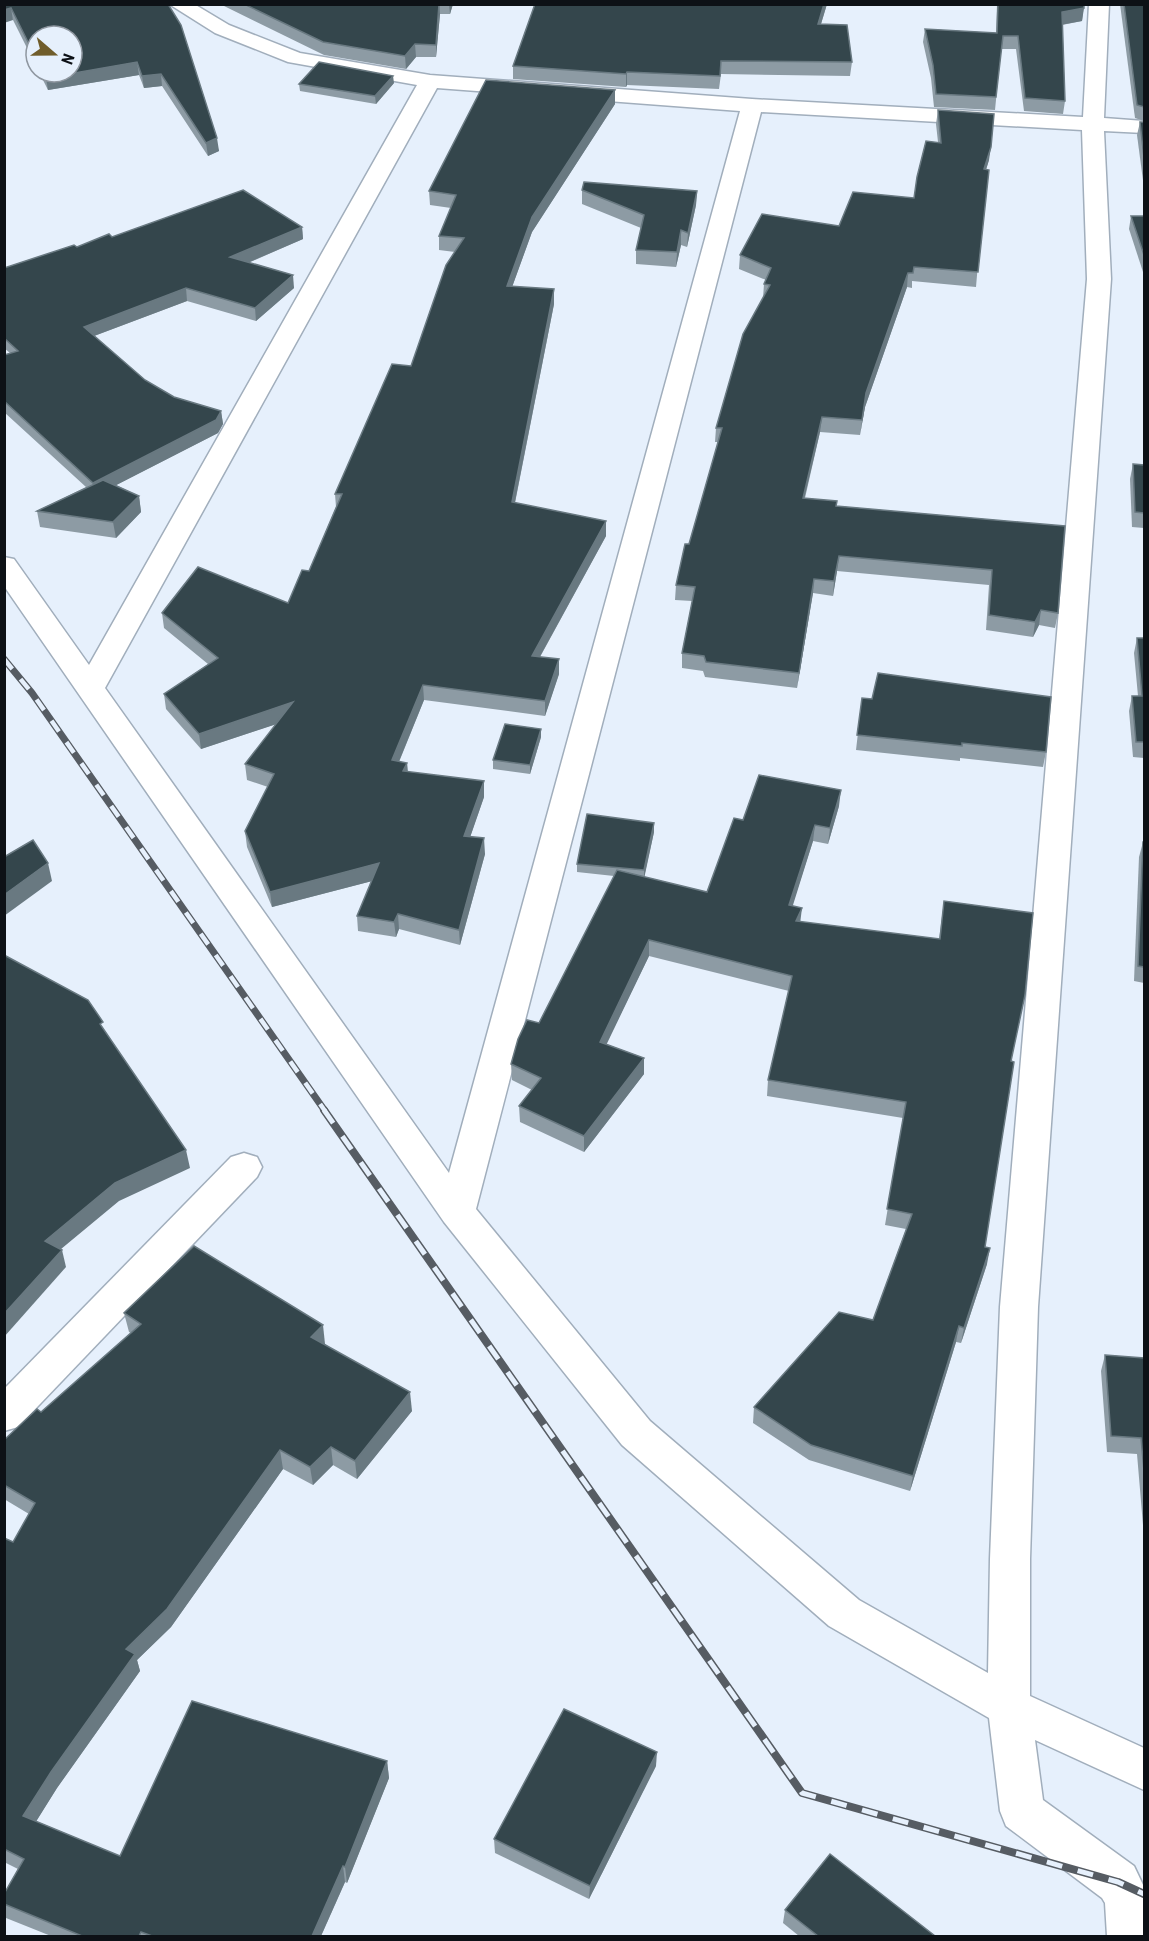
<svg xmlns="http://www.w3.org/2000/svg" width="1149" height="1941" viewBox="0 0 1149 1941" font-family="'Roboto Condensed',sans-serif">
  <rect width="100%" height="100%" fill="#e6f0fc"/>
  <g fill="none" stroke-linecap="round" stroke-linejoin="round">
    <defs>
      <g id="street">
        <path d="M169 4H194L229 25 300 53 430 75 752 99 1083 117 1089 4H1109L1104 118 1144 121V133L1104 131 1111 279 1038 1307 1030 1559V1696L1144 1748V1790L1035 1740 1043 1800 1134 1866 1144 1887V1936H1107L1105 1903 1102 1898 1006 1826 1000 1811 989 1718 829 1626 622 1445 444 1222 4 586V557L14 559 89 665 417 85 288 62 215 33ZM437 88 740 111 449 1173 105 688ZM761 112 1082 130 1087 279 1000 1307 990 1559 988 1673 859 1600 650 1421 476 1209Z"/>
        <path d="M244 1153 257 1157 262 1167 257 1177 18 1427 4 1431V1389L231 1157Z"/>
      </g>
    </defs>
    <use href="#street" stroke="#a1aebc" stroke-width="3"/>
    <use href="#street" fill="#fff" fill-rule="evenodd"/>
    <defs>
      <path id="rail-far1" d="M4 659 32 693 325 1111"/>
      <path id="rail" d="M324 1110 802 1793 1118 1882 1144 1894"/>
    </defs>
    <use href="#rail-far1" stroke="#565c63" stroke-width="7"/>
    <use href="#rail" stroke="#565c63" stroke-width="8"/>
    <use href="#rail-far1" stroke="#e6f0fc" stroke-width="4.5" stroke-dasharray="13" stroke-linecap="butt"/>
    <use href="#rail" stroke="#e6f0fc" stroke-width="5" stroke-dasharray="16" stroke-linecap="butt"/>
  </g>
  <g fill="#8d9ba4">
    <path d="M4 4H168L219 151 208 156 162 86 144 88 139 75 48 90 39 72H72L36 36V66L13 20Z"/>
    <path d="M220 4H453L450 14H440L436 57H416L406 69 324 55Z"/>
    <path d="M827 4 821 24 852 62 850 76 721 74 719 89 627 85 626 87 513 79V66Z"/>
    <path d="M997 4H1084L1082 21 1062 25 1065 101 1063 114 1024 111 1016 49H1001L995 110 934 107 931 78 923 42 925 29 996 33Z"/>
    <path d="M1120 4H1144V121L1135 118Z"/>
    <path d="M394 83 376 104 300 91 299 84Z"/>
    <path d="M615 90V104L532 232 512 287 554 289V304L515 503 606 521V536L540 657 559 674 545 716 424 700 399 762 407 763 408 772 484 781V797L470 837 485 854 460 945 399 929 396 937 358 931 357 916 372 881 272 907 247 847 245 831 268 787 247 780 245 764 276 724 201 749 166 709 164 694 208 664 164 628 162 613 288 603 309 571 336 507 335 494 411 366 455 252 439 250V236L451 208 430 205 429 191Z"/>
    <path d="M938 110 989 160 986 169 976 287 912 281V288L907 287 865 407 860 435 820 432 805 498 837 506 1065 526 1058 613 1055 628 1039 625 1033 637 986 630 989 585 837 571 833 596 813 593 797 688 705 677 703 671 682 668V653L692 601 675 600 676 585 689 544 718 442H715L716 428 763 298 764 284 766 280 739 269 740 255 839 226 914 198 938 142 936 124Z"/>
    <path d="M1140 122H1144V188L1137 135Z"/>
    <path d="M582 190 697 191 696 205 687 247 681 245 676 267 636 264V250L641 228 582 204Z"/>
    <path d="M1131 216H1144V275L1129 229Z"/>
    <path d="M302 227 303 239 248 263 294 288 256 321 187 301 94 336 145 380 174 397 221 411 223 424 218 433 116 485 139 496 141 512 116 538 40 527 37 511 86 487 4 412V355L10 353 4 348V268L112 237Z"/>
    <path d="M1133 464 1144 465V528L1132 527 1130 479Z"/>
    <path d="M1137 638H1144V758L1133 757 1129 711 1132 696H1138L1134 653Z"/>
    <path d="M862 698 1046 752 1043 767 960 758V761L856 750Z"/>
    <path d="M541 729V737L530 774 493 769V760Z"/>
    <path d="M839 806 828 844 813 841 792 906 801 922 939 939 944 901 1012 1061 985 1247 987 1264 961 1343 956 1342 910 1491 809 1460 753 1423 754 1407 873 1320 906 1229 885 1225 903 1118 767 1096 768 1080 789 991 649 956 606 1044 644 1058V1074L584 1152 520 1122 519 1106 532 1090 512 1080 511 1064 539 1023 614 876 577 872V864L654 823V832L644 877 707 892 743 820Z"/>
    <path d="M1143 842H1144V983L1134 981 1139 857Z"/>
    <path d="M124 1313 325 1344 412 1411 357 1479 333 1465 313 1485 283 1469 171 1627 137 1660 140 1671 57 1788 36 1821 120 1856 387 1761 389 1778 347 1883 345 1882 321 1936H51L6 1918 4 1913V1894L18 1869 4 1862V1538L13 1542 29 1514 4 1499V1440L41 1412 131 1333 129 1332Z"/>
    <path d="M1105 1355 1144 1358V1537L1137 1454 1107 1452 1101 1371Z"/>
    <path d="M656 1766 589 1899 495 1853 494 1839Z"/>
    <path d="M785 1910 935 1936H799L783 1923Z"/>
  </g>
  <g fill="#697981">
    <path d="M440 4V14L436 57V45Z"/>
    <path d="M449 4H453L450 14Z"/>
    <path d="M824 4H827L817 37 818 24Z"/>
    <path d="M11 8 13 20 4 23V10Z"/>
    <path d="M1084 8 1082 21 1060 25 1062 12Z"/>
    <path d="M415 44 416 57 406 69 405 56Z"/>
    <path d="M137 62 139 75 48 90 46 78Z"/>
    <path d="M627 72V85L626 87V74Z"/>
    <path d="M161 74 162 86 144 88 142 76Z"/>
    <path d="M393 76 394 83 376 104 375 96Z"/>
    <path d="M615 90V104L532 232 507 301V286L532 217Z"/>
    <path d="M217 138 219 151 208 156 206 143Z"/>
    <path d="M991 147 989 160 982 183 984 169Z"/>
    <path d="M697 191 696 205 687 247 688 233Z"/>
    <path d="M302 227 303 239 231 270 230 257Z"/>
    <path d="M681 230V245L676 267 677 252Z"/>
    <path d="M908 273 907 287 865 407 860 435 866 393Z"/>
    <path d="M293 275 294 288 256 321 255 308Z"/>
    <path d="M186 288 187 301 86 339 84 327Z"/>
    <path d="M554 289V304L512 517V502Z"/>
    <path d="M221 411 223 424 218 433 95 496 93 483Z"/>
    <path d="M822 417 820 432 801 512 803 498Z"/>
    <path d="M139 496 141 512 116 538 113 522Z"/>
    <path d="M606 521V536L532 671V656Z"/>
    <path d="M839 556 837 571 833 596 834 581Z"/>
    <path d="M814 579 813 593 797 688 799 673Z"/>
    <path d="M1041 610 1039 625 1033 637 1035 622Z"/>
    <path d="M559 659V674L545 716V701Z"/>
    <path d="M423 685 424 700 393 776 392 760Z"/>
    <path d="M293 702 295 718 201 749 199 734Z"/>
    <path d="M541 729V737L530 774V765Z"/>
    <path d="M407 763 408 779 403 771Z"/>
    <path d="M484 781V797L465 852 464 836Z"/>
    <path d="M841 790 839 806 828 844 830 828Z"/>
    <path d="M654 823V832L644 879V870Z"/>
    <path d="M815 825 813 841 788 921 789 905Z"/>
    <path d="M484 838 485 854 460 945 459 930Z"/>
    <path d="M48 863 52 881 4 916V895Z"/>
    <path d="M379 863 380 879 272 907 270 892Z"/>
    <path d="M802 908 800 924 796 921Z"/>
    <path d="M398 914 399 929 396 937 394 922Z"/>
    <path d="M649 940V956L600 1058V1042Z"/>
    <path d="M644 1058V1074L584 1152V1136Z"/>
    <path d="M186 1150 190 1168 119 1201 49 1259 45 1241 115 1183Z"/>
    <path d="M990 1248 987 1264 961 1343 964 1328Z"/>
    <path d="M62 1250 66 1267 4 1337V1314Z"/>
    <path d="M323 1325 325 1344 314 1356 311 1337Z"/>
    <path d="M959 1326 956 1342 910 1491 913 1476Z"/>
    <path d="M410 1392 412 1411 357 1479 355 1461Z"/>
    <path d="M331 1447 333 1465 313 1485 310 1467Z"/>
    <path d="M280 1450 283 1469 171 1627 137 1660 140 1671 57 1788 29 1833 23 1816 126 1649Z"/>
    <path d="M657 1752 656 1766 589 1899 590 1886Z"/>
    <path d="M387 1761 389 1778 347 1883 345 1867Z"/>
    <path d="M343 1866 345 1882 321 1936H312Z"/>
  </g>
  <g fill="#34464c" stroke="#697981" stroke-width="1.5">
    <path d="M4 4H168L181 25 217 138 206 143 161 74 142 76 137 62 46 78 43 72H72V36H36V58L11 8 4 10Z"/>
    <path d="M244 4H439L436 45 415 44 405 56 323 42Z"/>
    <path d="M535 4H824L818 24 847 25 852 62 721 61 720 76 627 72 626 74 513 66Z"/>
    <path d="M998 4H1084V8L1062 12 1065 101 1025 98 1018 36H1003L996 97 936 94 933 65 925 29 997 33Z"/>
    <path d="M1124 4H1144V107L1137 105Z"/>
    <path d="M319 62 393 76 375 96 299 84Z"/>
    <path d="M486 80 615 90 532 217 507 286 554 289 512 502 606 521 532 656 559 659 545 701 423 685 392 760 407 763 403 771 484 781 464 836 484 838 459 930 398 914 394 922 357 916 379 863 270 892 245 831 274 774 245 764 293 702 199 734 164 694 218 658 162 613 198 567 288 603 302 570 309 571 342 494H335L392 364 411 366 446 265 464 238 439 236 456 195 429 191Z"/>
    <path d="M938 110 994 114 991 147 984 169 989 170 978 272 914 267 913 273H908L866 393 862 420 822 417 803 498 837 501 836 506 1065 526 1058 613 1041 610 1035 622 989 615 992 570 839 556 834 581 814 579 799 673 706 662 704 656 682 653 695 587 676 585 685 544H689L722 428H716L743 334 770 285 764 284 771 268 740 255 762 214 839 226 853 192 914 198 917 177 926 141 941 143Z"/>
    <path d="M1140 122H1144V158Z"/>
    <path d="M584 182 697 191 688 233 681 230 677 252 636 250 644 215 582 190Z"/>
    <path d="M243 190 302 227 230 257 293 275 255 308 186 288 84 327 145 380 174 397 221 411 216 420 93 483 4 401V355L18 351 4 338V268L74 245 77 247 109 234 112 237Z"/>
    <path d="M1131 216H1144V255Z"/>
    <path d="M1133 464 1144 465V513L1135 512Z"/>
    <path d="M103 480 139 496 113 522 37 511Z"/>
    <path d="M1137 638H1144V742H1136L1132 696H1142Z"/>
    <path d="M878 673 1051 697 1046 752 962 743V746L857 735 862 698 872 699Z"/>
    <path d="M505 724 541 729 530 765 493 760Z"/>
    <path d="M759 775 841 790 830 828 815 825 789 905 802 908 796 921 940 939 944 901 1033 913 1025 995 1011 1061 1014 1062 985 1247 990 1248 964 1328 959 1326 913 1476 811 1445 754 1407 839 1312 873 1320 912 1214 887 1209 906 1102 768 1080 792 976 649 940 600 1042 644 1058 584 1136 519 1106 541 1078 511 1064 518 1039 527 1020 539 1023 617 870 707 892 734 818 743 820Z"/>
    <path d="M587 814 654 823 644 870 577 864Z"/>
    <path d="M33 840 48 863 4 895V857Z"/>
    <path d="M1143 842H1144V967L1138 966Z"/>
    <path d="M4 955 88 1000 103 1022 100 1024 186 1150 115 1183 45 1241 62 1250 4 1314Z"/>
    <path d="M194 1246 323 1325 311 1337 410 1392 355 1461 331 1447 310 1467 280 1450 167 1609 126 1649 135 1654 51 1772 23 1816 120 1856 192 1701 387 1761 345 1867 343 1866 312 1936H152L141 1932 139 1936H82L4 1904V1894L24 1859 4 1849V1538L13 1542 35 1503 4 1485V1440L37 1409 41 1412 141 1324 124 1313Z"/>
    <path d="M1105 1355 1144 1358V1471L1141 1438 1111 1436Z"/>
    <path d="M564 1709 657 1752 590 1886 494 1839Z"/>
    <path d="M830 1854 935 1936H818L785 1910Z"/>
  </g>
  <rect width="1149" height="1941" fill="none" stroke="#0d1116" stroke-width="12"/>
  <g transform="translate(54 54) rotate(110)"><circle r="28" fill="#e6f0fc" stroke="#8f97a0" stroke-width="1.5"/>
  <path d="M0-4.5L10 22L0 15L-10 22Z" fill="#705d2b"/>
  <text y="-9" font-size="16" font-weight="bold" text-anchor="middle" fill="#0d1116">N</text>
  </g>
</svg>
